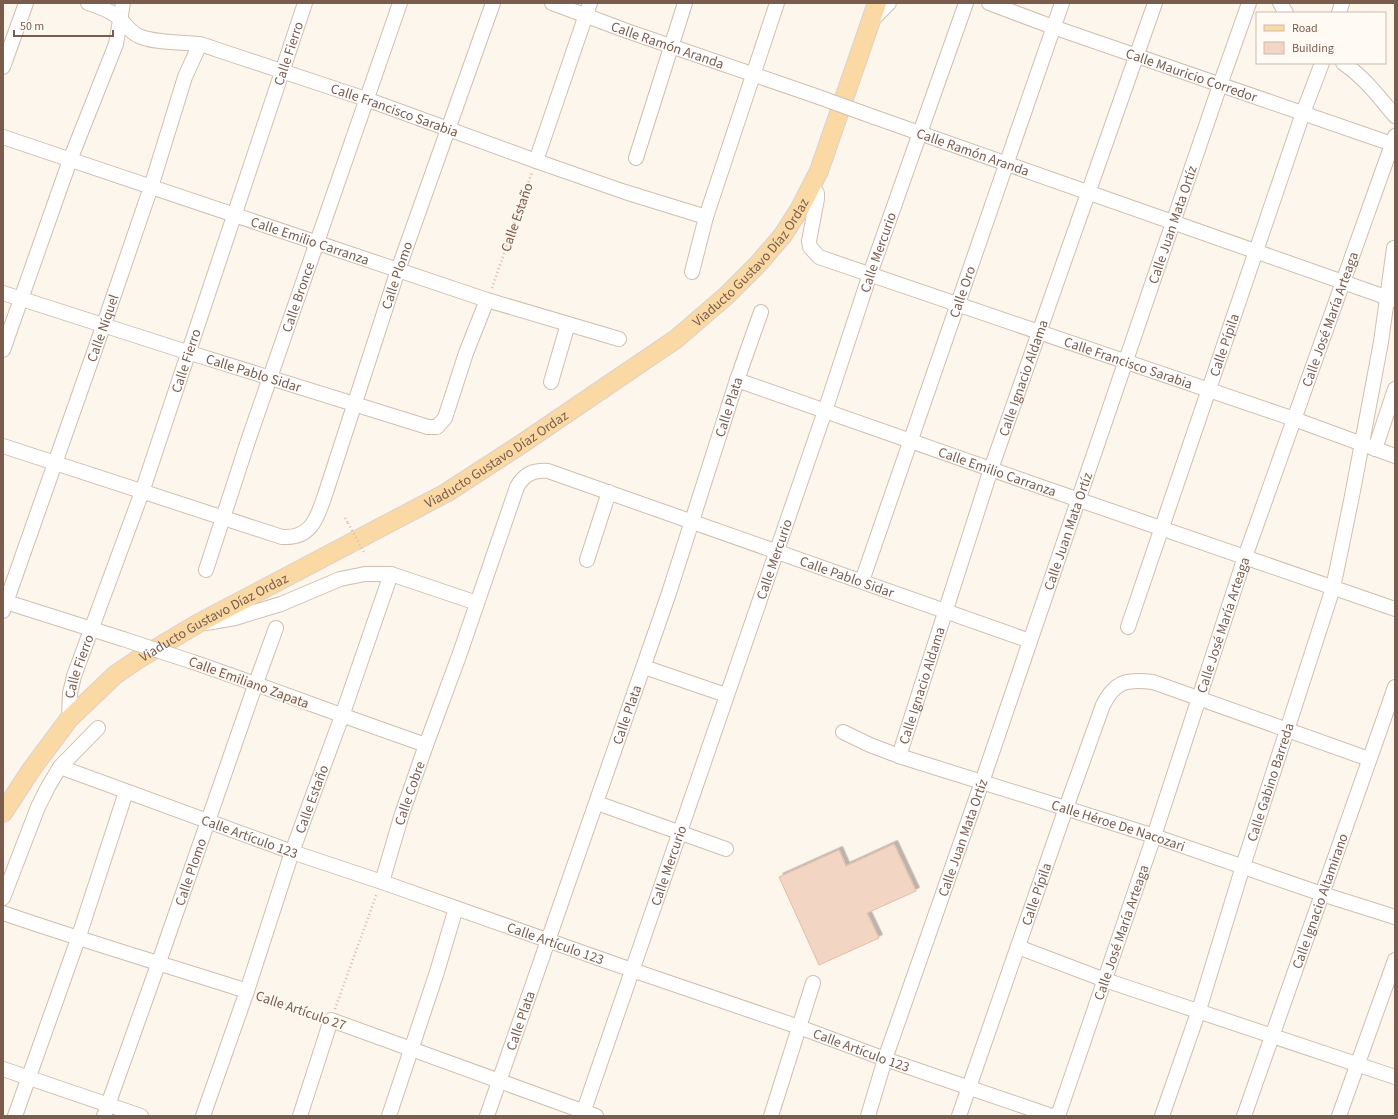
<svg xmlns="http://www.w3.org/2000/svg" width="1398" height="1119" viewBox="0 0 1398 1119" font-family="'Source Sans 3',sans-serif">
  <defs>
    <filter id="shadow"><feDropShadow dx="3.5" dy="-3.5" stdDeviation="0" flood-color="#0004"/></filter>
  </defs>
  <rect width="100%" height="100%" fill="#fdf6ec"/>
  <path fill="#f3d5c3" stroke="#e6bba3" filter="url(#shadow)" d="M894 844 916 891 867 913 879 938 819 965 779 877 839 850 846 866Z"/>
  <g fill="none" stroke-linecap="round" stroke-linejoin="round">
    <defs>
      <g id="minor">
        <path id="s2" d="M88 3C100 7 112 11 121 20 127 26 131 33 139 36 153 43 181 42 198 44 205 45 212 48 218 50L366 99 536 161 625 192 706 217"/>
        <path id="s3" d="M552 3 627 31 813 95"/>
        <path id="s4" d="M989 3 1053 27 1395 145"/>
        <path d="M1280 3 1286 13"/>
        <path d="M1339 13 1342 3"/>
        <path d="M871 21 889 3"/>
        <path d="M1343 63C1364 77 1379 97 1395 116"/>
        <path d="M3 67 26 3"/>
        <path id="s5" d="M874 117 1394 300"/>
        <path id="s6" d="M3 137 487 300 619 339"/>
        <path d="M636 158 685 3"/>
        <path d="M536 161 590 3"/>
        <path id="s7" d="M811 188 817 193V199L809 241 810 247 819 257 1294 419 1395 456"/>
        <path d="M692 272 706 217 777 3"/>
        <path id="s8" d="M3 293 187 352 428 427H437L445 418 466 353 487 300"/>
        <path d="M3 350 70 160 116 44 123 3"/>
        <path id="s9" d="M737 380 1036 485 1395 609"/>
        <path d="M551 382 568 324"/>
        <path id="s10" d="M3 446 282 537C313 539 318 515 326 492L398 270 493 3"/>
        <path d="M1375 449 1395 389"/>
        <path d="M587 560 609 492"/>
        <path id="s11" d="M206 570 249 438 400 3"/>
        <path id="s12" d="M862 581 1062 3"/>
        <path d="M3 601 123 639"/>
        <path id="s13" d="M3 611 104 324 151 187 185 77 200 44"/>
        <path d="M206 623 235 618 281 604 340 579 365 574H391L477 603"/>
        <path id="s14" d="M1128 627 1303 113 1322 63"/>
        <path d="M193 662C271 689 348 718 426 745"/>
        <path d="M644 667 726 695"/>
        <path id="s15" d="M69 719 70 693 74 676 142 492 305 3"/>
        <path id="s16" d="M843 732 870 745 899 756 1154 836 1322 894 1395 917"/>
        <path id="s17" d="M899 756 991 469 1155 3"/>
        <path id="s18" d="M60 767 292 852 382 882 632 970 799 1027 885 1059 1052 1116"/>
        <path d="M597 803 726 849"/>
        <path id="s19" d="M382 882 402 814 426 745 459 656 517 487C524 474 533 470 548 471L1030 641"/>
        <path d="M3 898 38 807 48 787 60 767 98 728"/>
        <path d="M3 913C84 941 166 965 247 991"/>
        <path d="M1018 947 1105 980 1395 1077"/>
        <path d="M3 1069 141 1116"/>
        <path d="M15 1116 78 939 126 792"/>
        <path id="s20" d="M104 1116 159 962 256 683 276 628"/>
        <path id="s21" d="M203 1116 247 991 292 852 342 716 391 574"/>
        <path d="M300 1116 331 1020 596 1116"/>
        <path d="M389 1116 436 975 456 908"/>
        <path id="s22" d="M487 1116 669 593 737 380 761 312"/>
        <path id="s23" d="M582 1116 825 411 870 274 966 3"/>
        <path d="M771 1116 813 983"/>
        <path id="s24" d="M868 1116 885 1059 982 782 1220 85 1249 3"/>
        <path id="s25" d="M959 1116 1066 808 1103 705C1115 681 1127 679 1153 682L1369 759"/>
        <path id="s26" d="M1058 1116 1154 836 1245 557 1395 136"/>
        <path id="s27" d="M1162 1116 1199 1010 1243 866 1333 588 1352 496 1381 342 1394 248"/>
        <path id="s28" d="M1244 1116 1395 687"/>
        <path d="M1339 1116 1395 960"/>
      </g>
      <g id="major">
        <path id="s29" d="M3 813 31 770 69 719 115 675 137 660 197 624 446 493 520 445 676 339 726 296 759 263 783 235 799 210 819 171 877 3"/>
      </g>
    </defs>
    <use href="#minor" stroke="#d1beb0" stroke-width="16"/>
    <use href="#major" stroke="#dad1cd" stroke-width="20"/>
    <g stroke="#d9b8a5" stroke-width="2.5" stroke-dasharray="1 3" stroke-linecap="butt">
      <path id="s1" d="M492 288 532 172"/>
      <path d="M345 518 348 523"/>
      <path d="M258 995 320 1016"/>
      <path d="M335 1009 377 893"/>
    </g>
    <use href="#minor" stroke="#fff" stroke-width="14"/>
    <use href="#major" stroke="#fbd9a5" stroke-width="18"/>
    <defs>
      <g id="minor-bridge">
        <path d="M813 95 874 117"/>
        <path d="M123 639 193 662"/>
      </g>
    </defs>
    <use href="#minor-bridge" stroke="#d1beb0" stroke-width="16" stroke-linecap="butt"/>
    <path stroke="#d9b8a5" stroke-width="2.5" stroke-dasharray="1 3" stroke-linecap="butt" d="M348 523 365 554"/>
    <use href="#minor-bridge" stroke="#fff" stroke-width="14"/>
  </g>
  <g text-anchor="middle" stroke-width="4" stroke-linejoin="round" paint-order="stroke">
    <g font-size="14" fill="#7a5c4d" stroke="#fffaf3">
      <text dy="5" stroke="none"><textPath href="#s3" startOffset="123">Calle Ramón Aranda</textPath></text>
      <text dy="5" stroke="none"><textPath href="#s15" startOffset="702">Calle Fierro</textPath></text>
      <text dy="5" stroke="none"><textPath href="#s4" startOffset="215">Calle Mauricio Corredor</textPath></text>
      <text dy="5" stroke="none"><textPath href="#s2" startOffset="329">Calle Francisco Sarabia</textPath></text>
      <text dy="5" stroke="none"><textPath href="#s5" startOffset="105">Calle Ramón Aranda</textPath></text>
      <text dy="5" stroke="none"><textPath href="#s1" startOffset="75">Calle Estaño</textPath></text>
      <text dy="5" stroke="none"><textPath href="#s24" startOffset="942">Calle Juan Mata Ortíz</textPath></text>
      <text dy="5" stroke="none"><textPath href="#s6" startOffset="324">Calle Emilio Carranza</textPath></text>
      <text dy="5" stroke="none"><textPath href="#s23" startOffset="913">Calle Mercurio</textPath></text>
      <text dy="5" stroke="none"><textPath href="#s29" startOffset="941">Viaducto Gustavo Díaz Ordaz</textPath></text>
      <text dy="5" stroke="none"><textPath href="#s10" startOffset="591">Calle Plomo</textPath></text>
      <text dy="5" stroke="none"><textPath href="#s12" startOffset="306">Calle Oro</textPath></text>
      <text dy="5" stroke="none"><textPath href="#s11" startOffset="288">Calle Bronce</textPath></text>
      <text dy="5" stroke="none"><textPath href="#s26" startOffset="842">Calle José María Arteaga</textPath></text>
      <text dy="5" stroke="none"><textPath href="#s13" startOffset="300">Calle Níquel</textPath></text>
      <text dy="5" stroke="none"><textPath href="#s14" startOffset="298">Calle Pípila</textPath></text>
      <text dy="5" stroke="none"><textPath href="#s15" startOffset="378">Calle Fierro</textPath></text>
      <text dy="5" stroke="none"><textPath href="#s7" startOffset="403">Calle Francisco Sarabia</textPath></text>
      <text dy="5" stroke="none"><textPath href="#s8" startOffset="263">Calle Pablo Sidar</textPath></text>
      <text dy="5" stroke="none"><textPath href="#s17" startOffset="398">Calle Ignacio Aldama</textPath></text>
      <text dy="5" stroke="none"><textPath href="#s22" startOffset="749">Calle Plata</textPath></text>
      <text dy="5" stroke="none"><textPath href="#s29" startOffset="617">Viaducto Gustavo Díaz Ordaz</textPath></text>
      <text dy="5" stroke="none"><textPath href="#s9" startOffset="276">Calle Emilio Carranza</textPath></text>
      <text dy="5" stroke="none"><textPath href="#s24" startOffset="618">Calle Juan Mata Ortíz</textPath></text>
      <text dy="5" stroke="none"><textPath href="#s23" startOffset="589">Calle Mercurio</textPath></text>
      <text dy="5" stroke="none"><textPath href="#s19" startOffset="772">Calle Pablo Sidar</textPath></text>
      <text dy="5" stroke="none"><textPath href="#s29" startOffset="293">Viaducto Gustavo Díaz Ordaz</textPath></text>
      <text dy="5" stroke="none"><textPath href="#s26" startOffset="518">Calle José María Arteaga</textPath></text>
      <text dy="5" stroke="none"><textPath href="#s15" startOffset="54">Calle Fierro</textPath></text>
      <text transform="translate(249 682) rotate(20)" y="5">Calle Emiliano Zapata</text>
      <text dy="5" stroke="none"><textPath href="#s17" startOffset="74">Calle Ignacio Aldama</textPath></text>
      <text dy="5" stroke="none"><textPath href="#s22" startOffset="425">Calle Plata</textPath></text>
      <text dy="5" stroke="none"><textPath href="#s27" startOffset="351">Calle Gabino Barreda</textPath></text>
      <text dy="5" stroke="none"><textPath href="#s19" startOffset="93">Calle Cobre</textPath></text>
      <text dy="5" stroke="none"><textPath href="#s21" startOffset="335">Calle Estaño</textPath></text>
      <text dy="5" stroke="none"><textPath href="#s16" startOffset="291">Calle Héroe De Nacozari</textPath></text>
      <text dy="5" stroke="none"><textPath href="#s18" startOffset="202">Calle Artículo 123</textPath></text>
      <text dy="5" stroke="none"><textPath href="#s24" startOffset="294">Calle Juan Mata Ortíz</textPath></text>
      <text dy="5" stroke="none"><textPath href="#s23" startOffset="265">Calle Mercurio</textPath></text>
      <text dy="5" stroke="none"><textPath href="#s20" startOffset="259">Calle Plomo</textPath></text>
      <text dy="5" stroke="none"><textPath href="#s25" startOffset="235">Calle Pípila</textPath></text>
      <text dy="5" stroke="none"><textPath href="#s28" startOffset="228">Calle Ignacio Altamirano</textPath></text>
      <text dy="5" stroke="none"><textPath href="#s26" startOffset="194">Calle José María Arteaga</textPath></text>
      <text dy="5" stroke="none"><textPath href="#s18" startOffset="526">Calle Artículo 123</textPath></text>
      <text transform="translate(301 1010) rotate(19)" y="5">Calle Artículo 27</text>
      <text dy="5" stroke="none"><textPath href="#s22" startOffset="101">Calle Plata</textPath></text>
      <text dy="5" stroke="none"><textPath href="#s18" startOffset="850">Calle Artículo 123</textPath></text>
    </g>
  </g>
  <rect width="1398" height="1119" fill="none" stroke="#7a5c4d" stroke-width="8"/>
  <rect x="1256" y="12" width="130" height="52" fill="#fffaf3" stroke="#cabbb1"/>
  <rect x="1264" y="25" width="20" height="6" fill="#fbd9a5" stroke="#cabbb1"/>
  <text x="1292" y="32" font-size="12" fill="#7a5c4d">Road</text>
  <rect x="1264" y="42" width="20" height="12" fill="#f3d5c3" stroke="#cabbb1"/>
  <text x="1292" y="52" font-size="12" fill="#7a5c4d">Building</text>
  <path d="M14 30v6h99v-6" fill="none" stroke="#7a5c4d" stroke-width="2"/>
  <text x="20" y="30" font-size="12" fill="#7a5c4d" stroke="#fffaf3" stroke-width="3" paint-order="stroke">50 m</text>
</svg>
